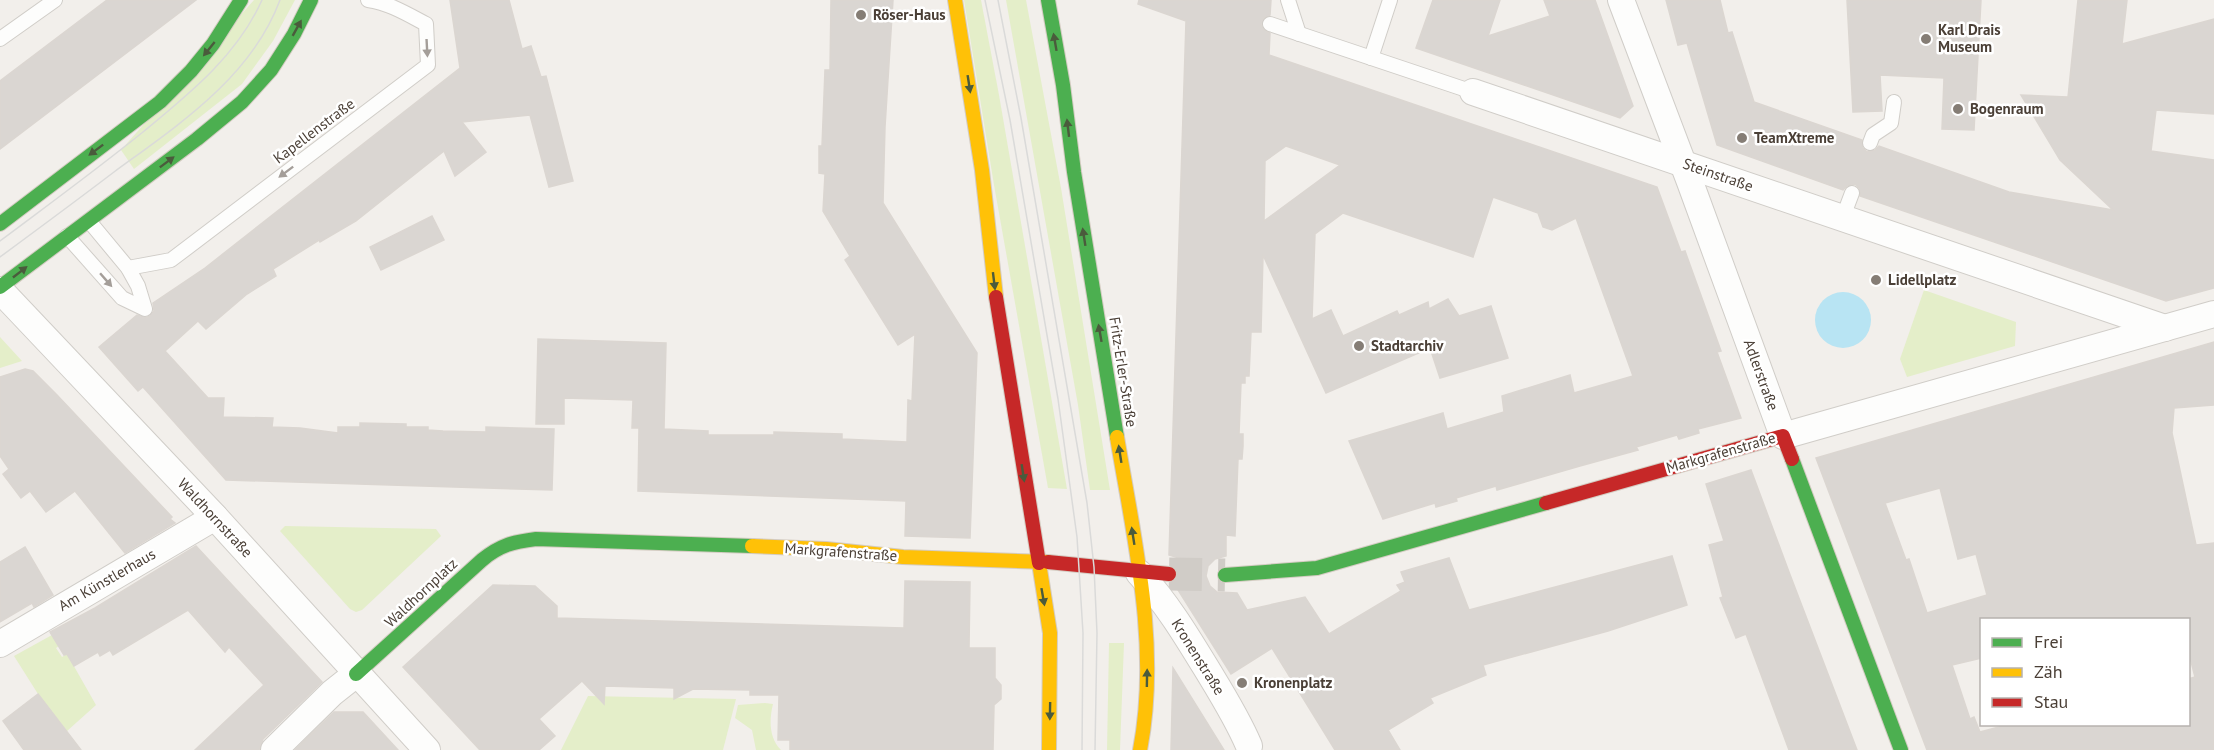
<svg xmlns="http://www.w3.org/2000/svg" width="2214" height="750" viewBox="0 0 2214 750" font-family="'PT Sans',sans-serif">
  <rect width="100%" height="100%" fill="#f2efeb"/>
  <g fill="#e4eec9">
    <path d="M254 0H295L273 41 242 84 134 169 121 150Z"/>
    <path d="M964 0H981L999 95 1067 489 1048 488 994 185Z"/>
    <path d="M1006 0H1026L1061 188 1110 490H1090L1078 405Z"/>
    <path d="M1924 290 2016 322 2015 346 1907 377 1900 359Z"/>
    <path d="M0 337 22 361 0 368Z"/>
    <path d="M285 526 436 529 441 536 362 610 356 612 350 609 280 531Z"/>
    <path d="M52 635 59 646 56 648 62 657 67 654 96 705 67 731 38 694 14 656Z"/>
    <path d="M1109 643H1124L1120 750H1107Z"/>
    <path d="M588 696 736 699 723 750H561Z"/>
    <path d="M765 703 773 704C769 720 769 738 781 750H756L752 730 735 718 738 705Z"/>
  </g>
  <circle fill="#b8e4f3" cx="1843" cy="320" r="28"/>
  <g fill="#dad6d2" stroke="#dbd6d1" stroke-width="1.5" fill-rule="evenodd">
    <path d="M107 0H196L0 149V81Z"/>
    <path d="M450 0H509L522 49 531 46 541 77 546 76 573 181 549 187 530 115 462 122 486 152 455 176 444 151 356 221 320 242 319 240 273 269 276 276 247 294 206 329 198 321 165 351 208 398H224L223 417 273 418 272 427 300 428 338 433V427H360V423L406 424V427H428V430L443 431 486 432V427L554 429 552 490 226 480 143 387 138 391 99 347 137 315 146 318 150 316 154 311 153 303 205 268 460 68Z"/>
    <path d="M831 0H893L885 127 883 203 977 353 970 538 905 536 906 501 638 491 639 428H632L633 400 564 398V424H536L538 339 666 343 664 429 708 431V435H774V432L842 434V439L907 442 908 400 912 401 915 334 898 345 845 260 850 256 823 211 825 174 819 173V146H822L825 70H830Z"/>
    <path d="M1139 0H1271L1270 15 1264 18 1261 25 1264 30 1270 33 1269 55 1657 187 1681 252 1685 251 1721 351 1717 352 1741 418 1698 429 1699 433 1679 439 1677 435 1636 447 1638 450 1580 466 1497 490 1496 486 1456 498 1457 501 1436 507 1435 503 1383 519 1349 441 1443 413 1447 429 1504 412 1502 396 1570 375 1574 393 1633 376 1576 218 1552 230 1543 227 1538 213 1493 197 1473 257 1343 213 1315 234 1312 319 1331 310 1343 336 1397 311 1399 315 1428 302 1429 309 1448 299 1459 316 1491 306 1508 358 1440 378 1430 348 1326 393 1263 255 1261 332H1251L1249 376H1245V383H1241L1239 434H1243V446L1242 459H1238L1235 536 1226 535V556L1215 559 1208 566 1206 576 1210 586 1217 592 1237 593 1247 610 1305 597 1329 634 1401 591 1397 585 1405 582 1401 572 1449 558 1469 610 1672 556 1687 605 1608 631 1483 665 1486 675 1430 698 1433 703 1388 730 1400 750H1335L1272 648 1231 674 1178 590 1185 584 1188 576 1186 566 1179 558 1169 555 1186 21 1138 4ZM1286 146 1340 165 1264 221 1265 161Z"/>
    <path d="M1433 0H1500L1488 36 1550 16 1544 0H1595L1633 106 1620 118 1416 48Z"/>
    <path d="M1666 0H1720L1728 33 1732 32 1754 102 1862 140 1863 148 1867 152 1875 150 1879 146 2009 192 2113 210 2060 160 2021 95 2068 97 2078 0H2127L2122 44 2214 19V114L2156 110 2151 151 2214 160V288L2166 301 1860 196 1859 188 1855 184 1847 186 1843 190 1717 145 1687 43 1678 45Z"/>
    <path d="M1847 0H1981L1974 130 1942 129 1944 78 1880 75 1882 111 1853 112Z"/>
    <path d="M432 216 444 240 381 270 370 247Z"/>
    <path d="M2214 342V405L2174 408 2172 433 2196 545 2214 543V750H1927L1816 458ZM1940 488 1958 559 1976 554 1987 595 1927 613 1909 559 1906 560 1885 503ZM1982 620H2188V650L2195 677 2188 679V724H2010L1980 732 1974 717 1970 719 1952 665 1982 658Z"/>
    <path d="M25 369 33 371 57 395 172 517 170 519 175 523 125 553 75 491 46 512 30 491 21 498 3 474 9 469 0 456V377Z"/>
    <path d="M1751 470 1789 572 1857 750H1789L1746 634 1736 638 1720 598 1723 597 1709 545 1724 541 1706 484Z"/>
    <path d="M196 546 322 682 263 739 259 750H195L264 685 229 647 225 652 188 610 113 655 110 650 100 656 98 652 74 666 67 654 64 655 50 632 95 608Z"/>
    <path d="M25 547 53 595 34 607 32 603 0 622V562Z"/>
    <path d="M905 581 970 582 969 648H995V678L1001 685V699L994 705 993 750H790V740H778L779 695H750V690L693 689 674 699V688L605 686 604 704 582 681 539 719 555 736 539 750H480L403 667 493 585 535 586 557 606V618L904 628Z"/>
    <path d="M1173 668 1224 750H1171Z"/>
    <path d="M38 694 81 750H24L3 721Z"/>
    <path d="M334 712H363L398 750H295Z"/>
  </g>
  <g fill="none" stroke-linecap="round" stroke-linejoin="round">
    <path stroke="#d0ccc7" stroke-width="33" stroke-dasharray="33 16" stroke-linecap="butt" d="M1169 574 1225 575"/>
    <defs>
      <g id="lane">
        <path d="M1288 0 1299 34"/>
        <path d="M1270 24 1473 92"/>
        <path d="M0 39 55 0"/>
        <path d="M1371 58 1390 0"/>
        <path d="M1870 143 1873 135 1891 123 1894 102"/>
        <path d="M1843 217 1852 193"/>
        <path d="M67 236 122 298 145 309 138 286 128 268 89 221"/>
        <path d="M128 268 171 260 428 65 426 24C407 14 389 3 368 0"/>
      </g>
      <g id="street">
        <path d="M1621 0 1690 182 1783 436 2214 314"/>
        <path d="M1473 92 2165 328"/>
        <path d="M0 290 215 517 427 750"/>
        <path d="M1139 573C1168 604 1189 640 1211 676 1225 699 1239 722 1249 746"/>
        <path d="M0 644 215 517"/>
        <path d="M274 750 332 693 356 674"/>
      </g>
      <g id="fast">
        <path d="M1048 0 1063 85 1074 172 1117 437"/>
        <path d="M0 224 160 102 191 71 213 44 241 0"/>
        <path d="M0 287 197 139 242 102 271 70 294 34 311 0"/>
        <path d="M1792 459 1901 750"/>
        <path d="M1225 575 1317 568 1546 503"/>
        <path d="M356 674 482 560C500 545 513 542 536 539L752 546"/>
      </g>
      <g id="slow">
        <path d="M955 0 982 170 996 297"/>
        <path d="M1117 437C1134 539 1160 646 1140 750"/>
        <path d="M752 546 826 549 903 557 1048 562"/>
        <path d="M1039 563 1050 633 1049 750"/>
      </g>
      <g id="jam">
        <path d="M996 297 1039 563"/>
        <path d="M1546 503 1783 436 1792 459"/>
        <path d="M1048 562 1169 574"/>
      </g>
    </defs>
    <use href="#lane" stroke="#d0cdc8" stroke-width="16"/>
    <use href="#street" stroke="#d0cdc8" stroke-width="28"/>
    <use href="#fast" stroke="#d4ccc2" stroke-width="16"/>
    <use href="#slow" stroke="#d4ccc2" stroke-width="16"/>
    <use href="#jam" stroke="#d4ccc2" stroke-width="16"/>
    <use href="#lane" stroke="#fdfdfc" stroke-width="14"/>
    <use href="#street" stroke="#fdfdfc" stroke-width="26"/>
    <use href="#fast" stroke="#4caf50" stroke-width="14"/>
    <use href="#slow" stroke="#ffc107" stroke-width="14"/>
    <use href="#jam" stroke="#c62828" stroke-width="14"/>
    <g stroke="#dadad9" stroke-width="1.5">
      <path d="M985 0 1010 120 1058 399 1077 537 1083 633 1082 750"/>
      <path d="M998 0 1021 118 1087 503 1094 567 1097 633 1095 750"/>
      <path d="M0 241C48 205 96 170 143 132 189 94 237 56 262 0"/>
      <path d="M0 257C38 229 76 201 114 172 178 125 251 78 280 0"/>
    </g>
  </g>
  <defs><path id="oneway-solid" d="M-6-.8H1V-3.2L6.5 0L1 3.2V.8H-6Z" transform="scale(1.5)"/></defs>
  <g fill="#4a5b3c">
    <use href="#oneway-solid" transform="translate(297 28) rotate(-61)"/>
    <use href="#oneway-solid" transform="translate(1055 42) rotate(-100)"/>
    <use href="#oneway-solid" transform="translate(209 49) rotate(129)"/>
    <use href="#oneway-solid" transform="translate(969 84) rotate(81)"/>
    <use href="#oneway-solid" transform="translate(1068 128) rotate(-97)"/>
    <use href="#oneway-solid" transform="translate(96 150) rotate(143)"/>
    <use href="#oneway-solid" transform="translate(167 162) rotate(-37)"/>
    <use href="#oneway-solid" transform="translate(1084 237) rotate(-99)"/>
    <use href="#oneway-solid" transform="translate(20 272) rotate(-38)"/>
    <use href="#oneway-solid" transform="translate(994 281) rotate(83)"/>
    <use href="#oneway-solid" transform="translate(1100 333) rotate(-100)"/>
    <use href="#oneway-solid" transform="translate(1120 454) rotate(-99)"/>
    <use href="#oneway-solid" transform="translate(1023 473) rotate(81)"/>
    <use href="#oneway-solid" transform="translate(1133 536) rotate(-99)"/>
    <use href="#oneway-solid" transform="translate(1043 597) rotate(80)"/>
    <use href="#oneway-solid" transform="translate(1147 678) rotate(-89)"/>
    <use href="#oneway-solid" transform="translate(1050 711) rotate(91)"/>
  </g>
  <g fill="#a49e99">
    <use href="#oneway-solid" transform="translate(427 48) rotate(87)"/>
    <use href="#oneway-solid" transform="translate(286 172) rotate(143)"/>
    <use href="#oneway-solid" transform="translate(106 280) rotate(49)"/>
  </g>
  <g fill="#857d75" stroke="#fff" stroke-width="2">
    <circle cx="861" cy="15" r="6"/>
    <circle cx="1926" cy="39" r="6"/>
    <circle cx="1958" cy="109" r="6"/>
    <circle cx="1742" cy="138" r="6"/>
    <circle cx="1876" cy="280" r="6"/>
    <circle cx="1359" cy="346" r="6"/>
    <circle cx="1242" cy="683" r="6"/>
  </g>
  <g text-anchor="middle" stroke-width="5" stroke-linejoin="round" paint-order="stroke">
    <g font-size="15" font-weight="bold" fill="#4a3f36" stroke="#fff" text-anchor="start">
      <text x="873" y="20">Röser-Haus</text>
      <text x="1938" y="35">Karl Drais<tspan x="1938" dy="17">Museum</tspan></text>
      <text x="1970" y="114">Bogenraum</text>
      <text x="1754" y="143">TeamXtreme</text>
      <text x="1888" y="285">Lidellplatz</text>
      <text x="1371" y="351">Stadtarchiv</text>
      <text x="1254" y="688">Kronenplatz</text>
    </g>
    <g font-size="15" fill="#4a3f36" stroke="#fff">
      <text transform="translate(314 131) rotate(-37)" y="5">Kapellenstraße</text>
      <text transform="translate(1718 175) rotate(19)" y="5">Steinstraße</text>
      <text transform="translate(1123 372) rotate(81)" y="5">Fritz-Erler-Straße</text>
      <text transform="translate(1761 375) rotate(70)" y="5">Adlerstraße</text>
      <text transform="translate(1721 453) rotate(-16)" y="5">Markgrafenstraße</text>
      <text transform="translate(215 518) rotate(47)" y="5">Waldhornstraße</text>
      <text transform="translate(841 552) rotate(4)" y="5">Markgrafenstraße</text>
      <text transform="translate(107 580) rotate(-30)" y="5">Am Künstlerhaus</text>
      <text transform="translate(421 593) rotate(-43)" y="5">Waldhornplatz</text>
      <text transform="translate(1198 657) rotate(58)" y="5">Kronenstraße</text>
    </g>
  </g>
  <rect x="1980" y="618" width="210" height="108" fill="#ffffff" stroke="#b7b2af" stroke-width="1.5"/>
  <rect x="1992" y="638" width="30" height="9" fill="#4caf50" stroke="#b7b2af" stroke-width="1.5"/>
  <text x="2034" y="648" font-size="18" fill="#4a3f36">Frei</text>
  <rect x="1992" y="668" width="30" height="9" fill="#ffc107" stroke="#b7b2af" stroke-width="1.5"/>
  <text x="2034" y="678" font-size="18" fill="#4a3f36">Zäh</text>
  <rect x="1992" y="698" width="30" height="9" fill="#c62828" stroke="#b7b2af" stroke-width="1.5"/>
  <text x="2034" y="708" font-size="18" fill="#4a3f36">Stau</text>
</svg>
